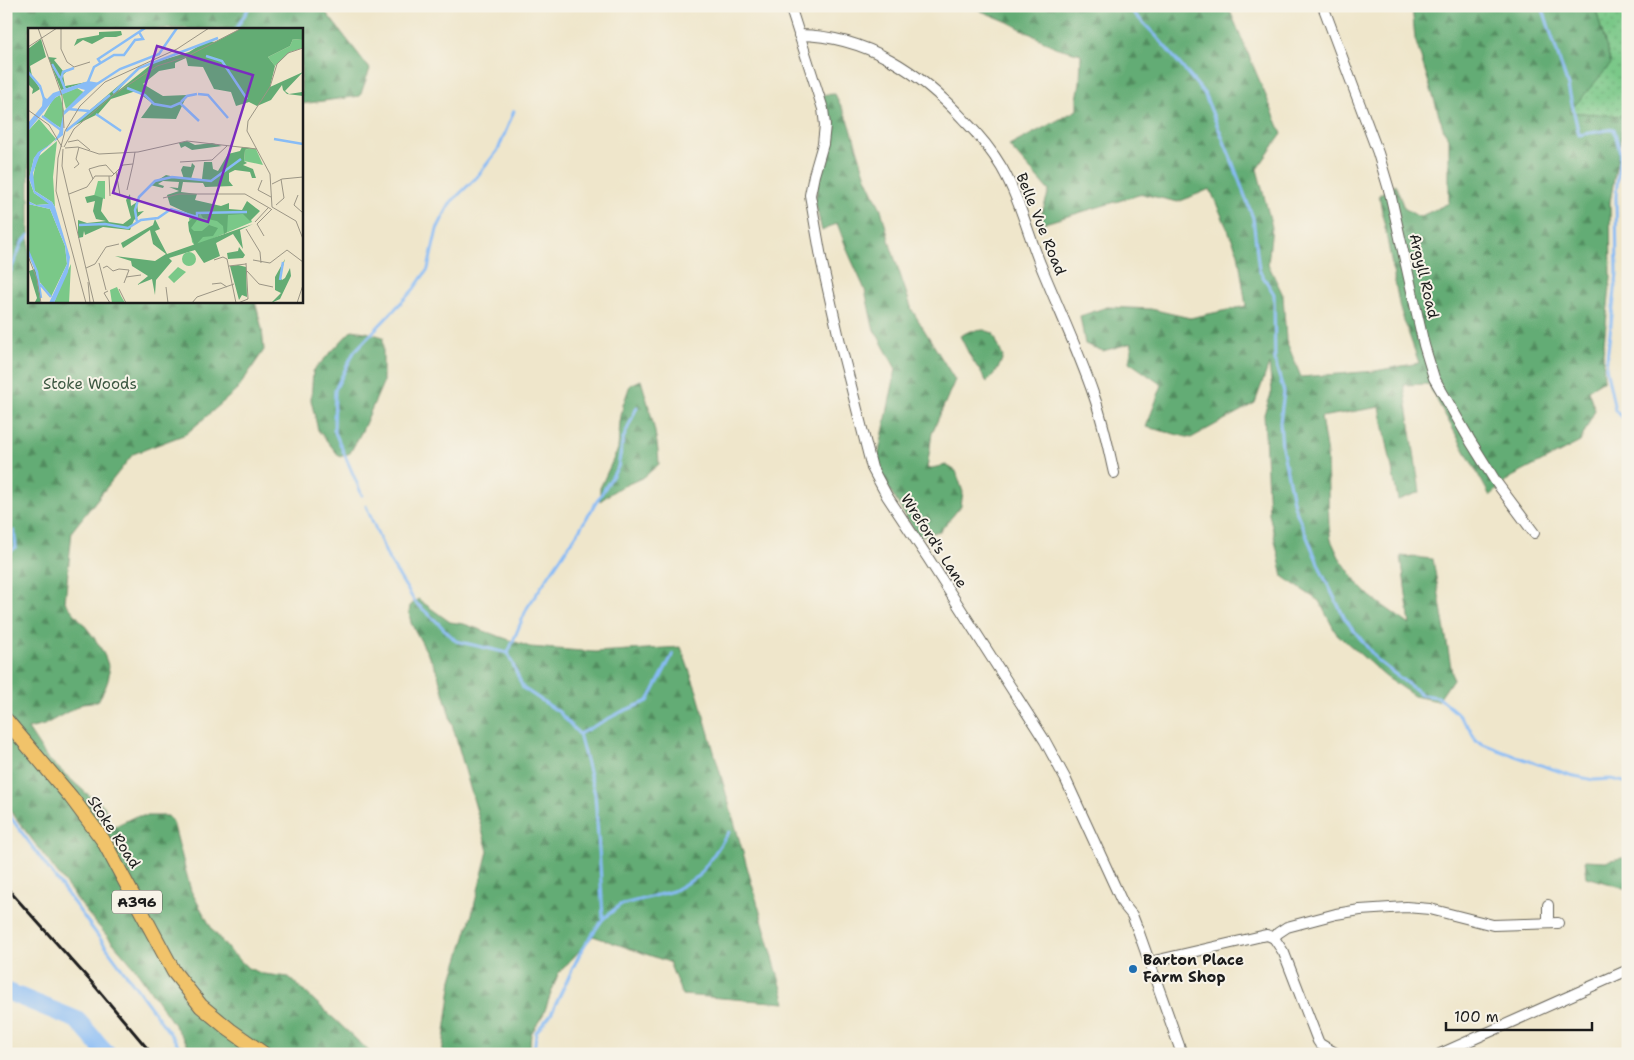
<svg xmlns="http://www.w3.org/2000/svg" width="1634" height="1060" viewBox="0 0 1634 1060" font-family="'Shantell Sans',sans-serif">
  <defs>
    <pattern id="grass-dots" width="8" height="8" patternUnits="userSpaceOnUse" patternTransform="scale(1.25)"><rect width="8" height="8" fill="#7ac888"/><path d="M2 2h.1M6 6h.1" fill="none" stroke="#69ab75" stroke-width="1.8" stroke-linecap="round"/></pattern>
    <pattern id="forest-firs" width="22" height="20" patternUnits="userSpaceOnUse" patternTransform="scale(1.25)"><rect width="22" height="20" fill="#63ac74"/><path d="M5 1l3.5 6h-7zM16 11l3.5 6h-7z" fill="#518b5e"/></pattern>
  </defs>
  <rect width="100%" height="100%" fill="#f7f3e8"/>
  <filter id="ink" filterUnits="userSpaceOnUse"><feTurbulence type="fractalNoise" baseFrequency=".02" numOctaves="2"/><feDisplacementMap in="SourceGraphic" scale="10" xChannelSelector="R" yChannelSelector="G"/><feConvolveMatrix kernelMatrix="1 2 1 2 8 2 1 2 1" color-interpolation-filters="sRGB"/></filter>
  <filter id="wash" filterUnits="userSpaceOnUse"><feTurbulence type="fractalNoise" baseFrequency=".0096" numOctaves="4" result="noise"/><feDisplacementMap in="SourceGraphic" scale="20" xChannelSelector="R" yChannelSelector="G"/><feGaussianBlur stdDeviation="1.12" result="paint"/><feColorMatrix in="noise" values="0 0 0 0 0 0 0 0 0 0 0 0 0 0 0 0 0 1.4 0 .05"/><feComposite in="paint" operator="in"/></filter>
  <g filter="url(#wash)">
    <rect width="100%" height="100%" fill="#efe6cb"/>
    <path fill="url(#grass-dots)" stroke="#4b7252" d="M1539 6H1628V151L1617 127 1578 140Z"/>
    <g fill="url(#forest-firs)" stroke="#406448">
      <path d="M6 6H321L370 69 360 96 301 104V29H29V301H255L262 329 264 350 237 390 186 434 133 454 72 531 65 602C80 621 106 646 109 671 110 681 103 692 98 701L84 703 44 725 28 729 47 758 86 793 104 806 111 828 136 816H168L173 822 191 891 212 929 228 949 248 968 263 974 289 977 372 1054H206L190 1048 134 967 89 915 6 805Z"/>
      <path d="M969 6H1228L1282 134 1257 169 1272 227 1268 264 1283 295 1286 340 1301 377 1375 371 1419 363 1400 309 1379 195 1395 184 1404 208 1419 217 1449 203V138L1444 131 1415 39 1412 6H1595L1611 64 1569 112 1625 116 1610 202 1611 278 1603 352 1604 380 1588 390 1595 410 1580 442 1510 478 1490 496 1428 384 1404 385 1420 492 1398 500 1380 407 1321 417 1327 455 1329 526 1331 540 1339 557 1358 584 1371 597 1410 625 1401 556 1433 559 1453 679 1438 701 1414 696 1386 677 1336 633 1319 601 1283 577 1269 513 1264 414 1272 391 1269 364 1255 403 1191 438 1146 427 1162 385 1129 362 1132 343 1103 351 1085 344 1080 316 1107 307 1151 309 1190 318 1246 306 1238 253 1210 189 1178 202 1142 194 1038 225 1049 191 1009 146 1077 110V100L1080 82 1081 54 1055 47 1008 22Z"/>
      <path d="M835 94 849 122 866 177 881 209 891 247 912 310 955 380 932 433 927 469 946 465 956 471 963 492 961 506 940 531 918 537 876 467 896 369 873 327 865 290 848 252 837 223 822 231 815 201 818 180 825 155 829 128 821 95Z"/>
      <path d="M352 330 366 332 383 337V383L362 431 350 453 340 457 318 430 311 400 313 371Z"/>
      <path d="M984 330 993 333 1003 357 998 369 987 382 970 356 960 336 970 331Z"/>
      <path d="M641 380C649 407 658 435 659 464L644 477 617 489 600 501V488L618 449 620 422 623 405 630 385Z"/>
      <path d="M418 599 450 622 464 624 530 647 595 652 681 647 697 692 786 1003 682 995 669 962 593 936 558 974 544 1013 531 1034 529 1054H442L452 980 472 914 488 851 437 671 411 623 409 613 410 606Z"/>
      <path d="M1628 857V889L1587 877 1585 860 1605 861Z"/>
    </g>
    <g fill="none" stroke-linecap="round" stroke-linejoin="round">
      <g stroke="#88bcf6" stroke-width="3">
        <path d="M1127 6 1157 37 1204 93 1232 161 1253 218 1259 270 1274 294 1275 362 1284 392 1280 422 1282 447 1294 506 1323 575 1345 619 1378 661 1422 695 1438 697 1457 713 1470 729 1476 741 1498 750 1570 775 1594 780 1611 779 1628 783"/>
        <path d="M1542 6 1568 86 1579 135 1614 129 1620 152 1616 196 1617 273 1606 367 1615 410 1628 423"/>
        <path d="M236 29 250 6"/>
        <path d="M6 282 22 243 29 235"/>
        <path d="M362 495 334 430 335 390 354 352 413 290 428 269 437 229 451 202 476 178 498 150 514 111"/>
        <path d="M366 506 388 558 415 602 435 620 456 641 508 653"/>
        <path d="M6 555 16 547 14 531"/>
        <path d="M579 734 621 712 648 701 673 654"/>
        <path d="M6 811 185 1054"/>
        <path d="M603 919 620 905 673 891 699 876 729 832"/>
        <path d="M534 1054 536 1032 551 1014 582 949 603 919 600 864 595 794 579 734 559 712 523 688 508 653 527 608 578 532 618 467 623 439 637 407"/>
      </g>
      <path stroke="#88bcf6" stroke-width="18" d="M6 991 77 1020 107 1054"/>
    </g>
  </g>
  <g filter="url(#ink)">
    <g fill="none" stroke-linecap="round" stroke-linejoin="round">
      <defs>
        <g id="minor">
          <path d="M790 6 823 109 825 125 823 144 814 175 810 195 822 263 841 347 872 468 887 496 928 558 1045 741 1065 778 1123 904 1132 915 1139 933 1182 1054"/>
          <path d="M1323 6 1378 153 1390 193 1424 345 1434 378 1471 442 1496 482 1534 533"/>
          <path d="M799 35C867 36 920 72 965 121 979 135 992 151 1002 168 1020 200 1028 234 1041 266 1059 310 1079 352 1094 396 1103 421 1108 447 1114 473"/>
          <path d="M1548 923V905"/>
          <path d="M1274 938 1278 933 1287 927 1336 914 1360 910 1406 907 1430 909 1493 925 1558 923"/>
          <path d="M1150 962 1262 936 1267 935 1274 938 1284 953 1318 1041 1320 1044 1337 1054"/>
          <path d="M1440 1054 1628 970"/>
        </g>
        <path id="major" d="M6 720 71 797 103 840 174 972 201 1006 230 1030 264 1054"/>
      </defs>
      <use href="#minor" stroke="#666359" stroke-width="12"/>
      <use href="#major" stroke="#666359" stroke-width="16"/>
      <use href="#minor" stroke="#fff" stroke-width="10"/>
      <use href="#major" stroke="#f1c36a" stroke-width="14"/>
      <path stroke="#1c1c1c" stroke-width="3" d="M6 887 94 985 152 1054"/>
    </g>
  </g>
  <circle fill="#1f6fb2" stroke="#f7f3e8" stroke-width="2" cx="1133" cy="969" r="5"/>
  <g text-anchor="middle" stroke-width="4" stroke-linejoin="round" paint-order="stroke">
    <rect fill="#f7f3e8" stroke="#5e5c59" stroke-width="1" x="112" y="890.5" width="50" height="23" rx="4"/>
    <g font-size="14" font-weight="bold" fill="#1c1c1c">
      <text x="137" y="907">A396</text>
    </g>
    <g font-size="15" fill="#1c1c1c" stroke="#f7f3e8">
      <text transform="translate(1041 224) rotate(68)" y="5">Belle Vue Road</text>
      <text transform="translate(1424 276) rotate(77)" y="5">Argyll Road</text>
      <text transform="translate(934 541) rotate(57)" y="5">Wreford's Lane</text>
      <text transform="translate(114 832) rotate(57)" y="5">Stoke Road</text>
    </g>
    <g font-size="15" fill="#3d5842" stroke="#f7f3e8">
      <text x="90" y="389">Stoke Woods</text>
    </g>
    <g font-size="15" font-weight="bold" fill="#1c1c1c" stroke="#f7f3e8" text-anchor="start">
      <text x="1143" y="965">Barton Place<tspan x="1143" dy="17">Farm Shop</tspan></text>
    </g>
  </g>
  <g transform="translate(28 28)">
    <rect width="275" height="275" fill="#efe6cb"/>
    <path d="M265 11 275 12V20L262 24 247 38 240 29 262 18ZM49 60 57 65 38 81 34 66ZM32 67 36 83 33 100 15 89 25 71ZM11 91 28 111 6 130 1 151 6 165 22 176 8 177 0 173V103ZM29 113 25 149 27 179 24 174 7 163 4 154 9 130ZM223 120 228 121 235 137 216 133 217 122ZM70 153H77V171L66 168ZM0 176 22 181 37 218 39 236 23 269 11 253 0 224ZM219 182 224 194 167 218 164 214 161 190 169 189V185ZM43 236 41 275H26L33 256ZM89 259 93 268 97 275H84L82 262Z" fill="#7ac888"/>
    <path d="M214 0H275V12L265 11 262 18 240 29 247 38 242 59 275 44 257 63 261 66 274 64 275 68 259 66 255 62 254 57 243 72 229 78 221 74 208 78 203 64 186 61 175 39 160 38 158 30 147 35V40L131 43 115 56 135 68 159 67 148 91 113 90 124 75 108 63 83 71 70 86 41 100 103 47 90 63 125 35 161 24 179 13 187 14ZM93 3 94 7 88 9H77L64 16 55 12 46 18 49 11 71 7V4ZM13 11 18 29 2 38 4 48 12 61 4 66 5 61 0 56V21ZM20 29 29 30 26 32 35 43 41 41 35 47 37 58 59 54 33 62ZM159 113 167 117 184 115 194 118 164 122 157 118 153 120 151 115ZM214 119 223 120 217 122 216 133 219 135 215 137 225 141 228 150H224L222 144 207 142 201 145V153L205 158 177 159 175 155 155 154 153 164 169 166 167 172 193 178 201 175V181L214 182 219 173 232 183 222 193 215 186 200 187 199 204 196 206 195 198 189 193 175 190 172 185 170 190 142 177 139 167 151 163 141 159 150 160 151 154 135 153 130 156 136 158 135 160 122 157 138 147 156 151 153 142 155 138 163 139 164 135 167 138 163 151H174L176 134H184L185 141 190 143 200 126 212 123ZM102 166 103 178 109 174 110 184 116 183 106 192 102 202 75 199 57 207 56 203 55 209 50 210V192L59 195 78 193 68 191 65 183 67 173 59 175 57 169 66 167 75 170 73 183 81 194 95 196 103 190 98 172ZM165 190 169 192 163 200 166 203H174L181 197 190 200 185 208 175 209 167 218 161 203 160 194ZM127 191 132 201 127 203 139 226 225 196 212 202 215 221 205 206 188 215 192 228 176 235 167 222 141 230 144 233 128 252 127 267 124 251 109 257 120 248 104 238 103 233 87 228 127 233 138 226 125 216 122 202 95 220 93 215 125 197ZM211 219 217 227 215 230 200 231 199 225 210 223ZM257 231 252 249 254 252 257 250 262 240 263 248 252 271 243 275 253 265 247 262V249ZM210 237 218 239 219 269 214 267 211 272 202 238ZM7 241 12 256V275L7 274 9 270 2 247 1 243Z" fill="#63ac74"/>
    <path d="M154 231a7 7 0 1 1 14 0a7 7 0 1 1-14 0ZM150 239 158 244 146 255 140 249Z" fill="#7ac888"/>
    <path d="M60 53 72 55 36 87 35 107 13 124 5 145 7 163 24 174 27 179 42 229 40 244 26 275H21L39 236 37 218 22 181 0 176V173L8 177 21 176 6 165 1 150 6 130 10 124 26 114 31 105 36 83 57 62 50 60 28 69 0 103V95L14 78 15 68 19 71 25 65Z" fill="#88bcf6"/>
    <path fill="none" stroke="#88bcf6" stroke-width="2.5" d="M178 28 194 33 219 71M72 34 70 31 117 0M24 36 32 50M0 44 12 58 16 71M60 54 66 39 86 27H96L107 12 115 11 111 4M69 56 92 41 131 26 149 0M99 60 117 67 126 76 143 79 152 75 171 93M37 61 33 51 35 44 46 40M85 65 111 40 190 10M170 66 180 67 200 90M153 74 159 68 169 66M40 81 61 83M68 86 93 103M14 88 33 102M38 103 82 67M246 111 275 116M109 194 107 182 111 169 127 153 144 149 183 153 213 131M51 197 77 196 100 200 113 192 130 190 143 181 169 189V185L219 184M0 223 9 244 13 270M252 252 255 234M12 256 23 269"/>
    <path fill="none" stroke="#9b9585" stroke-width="1" d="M10 0 34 68 36 100M33 0V21L39 34 46 39 62 34M0 19 29 0M275 20 260 25 249 36 242 59 220 93 219 103 242 146 244 179 268 193 275 211M0 82 21 97 34 119M40 114 50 112 62 122M36 119 46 101 85 67 129 38 158 29 214 0M37 120 50 119 71 126 110 124 159 113 229 121M35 121 34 138 66 275M152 134 184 132 199 118M46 140 51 136 48 131 51 119M88 144 92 167M81 148 82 168M65 151 61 141 71 138 78 137 86 146M234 152 230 162 243 169M244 156 254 151 275 149M99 162 105 136M41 166 59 159 67 148H84L95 137 105 136 107 124M270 167 266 177 275 185M135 170 151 166H217L243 181M248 177 256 170 253 151M227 194 240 180M218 201 232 224 233 235M236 208 229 196 244 181M0 228 9 251 13 275M186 232 195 229 199 231 208 275M225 232 242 235 259 222 275 234M71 235 78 262M201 238 218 236M58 240 67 236 78 219 91 216M75 240 79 238 85 243 91 241M91 241 101 242 96 255M219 243 231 256 245 259M98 249 113 247M60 254 62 275M184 256 193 255 199 259M138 259 140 275M91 261 98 275M80 263 76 265 82 275M58 275 28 163 30 130 37 103 52 78 77 54 149 21 181 0M164 275 169 269 206 256M210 275 220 271 218 235M269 275 275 257"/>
    <path fill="#7b2cbf" fill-opacity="0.15" stroke="#7b2cbf" stroke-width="2.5" d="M129 18 225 47 180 194 85 165Z"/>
    <rect width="275" height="275" fill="none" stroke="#1c1c1c" stroke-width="2.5"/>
  </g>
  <rect width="1634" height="1060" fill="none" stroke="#f7f3e8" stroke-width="25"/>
  <path d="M1446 1022v8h146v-8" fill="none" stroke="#1c1c1c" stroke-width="2.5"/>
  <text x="1454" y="1022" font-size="15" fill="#1c1c1c" stroke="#f7f3e8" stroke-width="4" paint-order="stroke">100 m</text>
</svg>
